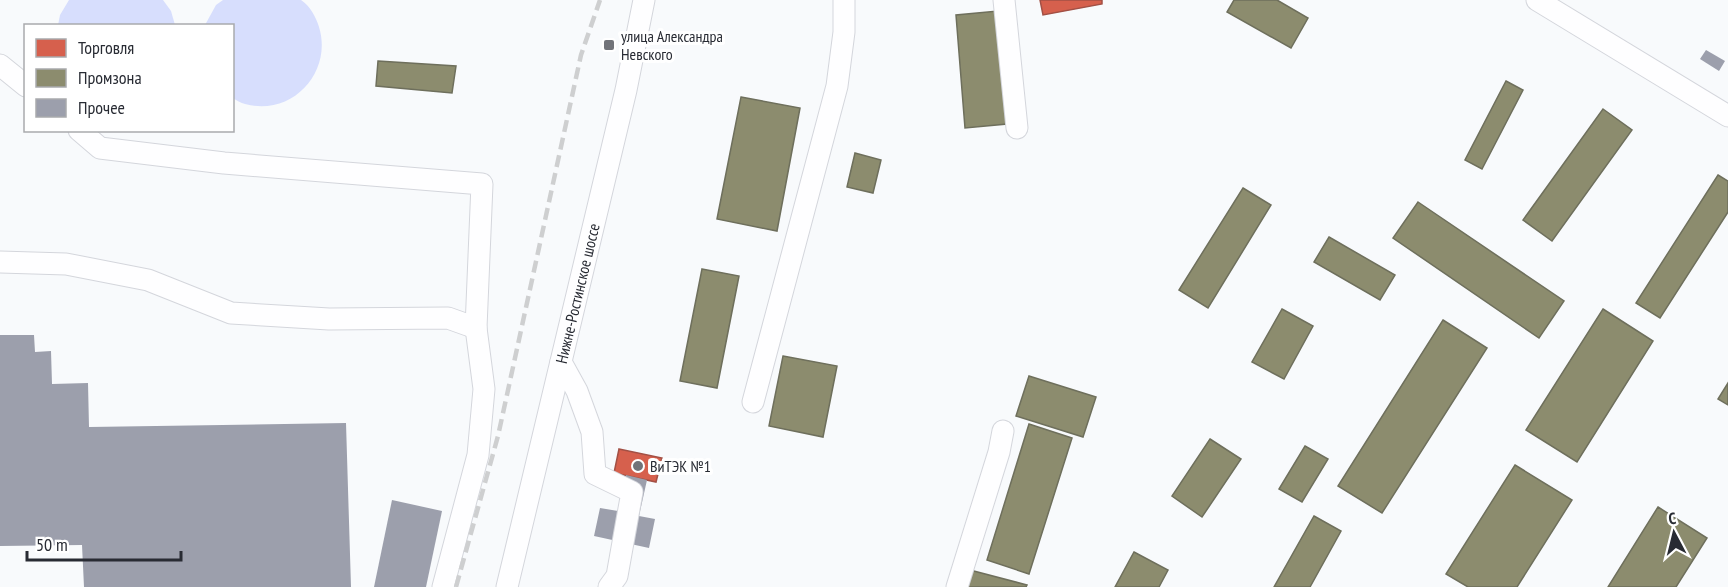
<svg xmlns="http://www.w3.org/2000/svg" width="1728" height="587" viewBox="0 0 1728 587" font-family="'PT Sans Narrow',sans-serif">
  <rect width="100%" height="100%" fill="#f8fafc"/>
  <g fill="#d7defd">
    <path d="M69 0H163L171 11 175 25H58L60 15Z"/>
    <path d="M223 0H301C310 6 316 17 319 27 333 72 292 117 245 104 241 103 236 100 233 98L232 26 205 25 216 5Z"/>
  </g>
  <g fill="#d6604d" stroke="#a25045" stroke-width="1.5">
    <path d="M1040 0H1102V4L1043 15Z"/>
    <path d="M619 449 662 458 656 482 614 473Z"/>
  </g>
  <g fill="#8c8c6e" stroke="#6e6f5c" stroke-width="1.5">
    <path d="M1234 0H1277L1308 18 1291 48 1227 12Z"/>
    <path d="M998 11 1007 124 965 128 956 15Z"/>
    <path d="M378 61 456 66 452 93 376 86Z"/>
    <path d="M1506 81 1523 90 1482 169 1465 160Z"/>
    <path d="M741 97 800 108 777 231 717 219Z"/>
    <path d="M1603 109 1632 130 1552 241 1523 220Z"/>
    <path d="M855 153 881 160 873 193 847 187Z"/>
    <path d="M1718 175 1728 181V212L1660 318 1636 303Z"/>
    <path d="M1243 188 1271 205 1208 308 1179 290Z"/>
    <path d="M1418 202 1564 301 1539 338 1393 238Z"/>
    <path d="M1329 237 1395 275 1380 300 1314 262Z"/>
    <path d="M702 269 739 276 717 388 680 381Z"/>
    <path d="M1282 309 1313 326 1284 379 1252 362Z"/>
    <path d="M1603 309 1653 341 1577 462 1526 430Z"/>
    <path d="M1443 320 1487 348 1382 513 1338 486Z"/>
    <path d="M783 356 837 366 823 437 769 426Z"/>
    <path d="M1029 376 1096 397 1083 437 1016 416Z"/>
    <path d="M1728 383V405L1718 399Z"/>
    <path d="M1029 424 1072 438 1029 574 987 560Z"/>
    <path d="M1210 439 1241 459 1202 517 1172 496Z"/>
    <path d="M1305 446 1328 459 1302 502 1279 489Z"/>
    <path d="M1515 465 1572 500 1517 587H1468L1446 574Z"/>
    <path d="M1658 507 1707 538 1676 587H1608Z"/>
    <path d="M1314 516 1341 531 1310 587H1274Z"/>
    <path d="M1134 552 1168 570 1159 587H1115Z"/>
    <path d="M970 570 1027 585 1026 587H965Z"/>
  </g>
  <g fill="#9c9fac">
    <path d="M1706 50 1725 61 1719 71 1700 59Z"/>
    <path d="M0 335H34L35 352 51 351 52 384 88 383 89 427 346 423 351 587H84L82 545 0 546Z"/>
    <path d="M626 475 647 480 639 516 655 519 649 548 594 536 600 508 618 511Z"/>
    <path d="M392 500 442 511 426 587H374Z"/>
  </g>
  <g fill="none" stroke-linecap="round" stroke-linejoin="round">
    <defs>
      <g id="minor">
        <path d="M1004 0 1017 128"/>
        <path d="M1537 0 1728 116"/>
        <path d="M0 65 26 86"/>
        <path d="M79 130 100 148 224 163 482 184 476 328 484 389 478 455 443 587"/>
        <path d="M0 262 66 264 148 280 231 313 329 319 448 318 476 328"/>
        <path d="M561 362 577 391 592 432 595 474 632 492 617 576 609 587"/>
        <path d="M753 402 837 86 844 32V0"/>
        <path id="s1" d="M507 587 626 90 644 0"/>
        <path d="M957 587 999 452 1003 431"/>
      </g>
    </defs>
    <use href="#minor" stroke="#d4d6dc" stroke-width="23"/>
    <use href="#minor" stroke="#fefeff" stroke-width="21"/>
    <path stroke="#cecfd0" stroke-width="4.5" stroke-dasharray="12 6" stroke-linecap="butt" d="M456 587 498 436 581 55 600 0"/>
  </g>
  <g fill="#717379" stroke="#fff" stroke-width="2">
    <rect x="603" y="39" width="12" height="12" rx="3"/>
    <circle cx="638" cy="466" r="6"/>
  </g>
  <g text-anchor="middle" stroke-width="6" stroke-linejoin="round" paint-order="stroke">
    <g font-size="16" fill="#282b33" stroke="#fff" text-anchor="start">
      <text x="621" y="42">улица Александра<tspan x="621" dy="18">Невского</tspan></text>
      <text x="650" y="472">ВиТЭК №1</text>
    </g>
    <g font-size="16" fill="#282b33" stroke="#fff">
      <text dy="6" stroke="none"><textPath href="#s1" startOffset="302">Нижне-Ростинское шоссе</textPath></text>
    </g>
  </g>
  <rect x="24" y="24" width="210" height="108" fill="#ffffff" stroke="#a9aaad" stroke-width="1.5"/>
  <rect x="36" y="39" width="30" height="18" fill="#d6604d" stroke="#a9aaad" stroke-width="1.5"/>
  <text x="78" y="54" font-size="18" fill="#282b33">Торговля</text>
  <rect x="36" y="69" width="30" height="18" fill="#8c8c6e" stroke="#a9aaad" stroke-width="1.5"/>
  <text x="78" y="84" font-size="18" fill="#282b33">Промзона</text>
  <rect x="36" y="99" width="30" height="18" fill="#9c9fac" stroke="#a9aaad" stroke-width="1.5"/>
  <text x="78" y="114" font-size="18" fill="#282b33">Прочее</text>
  <g transform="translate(1674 533) rotate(353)" stroke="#ffffff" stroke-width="4.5" paint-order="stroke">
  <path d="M0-4.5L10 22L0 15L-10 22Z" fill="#282b33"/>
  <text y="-9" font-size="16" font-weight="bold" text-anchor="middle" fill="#282b33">С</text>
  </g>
  <path d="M27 551v9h154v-9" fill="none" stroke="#282b33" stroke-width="3"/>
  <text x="36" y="551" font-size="18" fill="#282b33" stroke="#ffffff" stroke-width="4.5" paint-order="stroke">50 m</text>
</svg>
